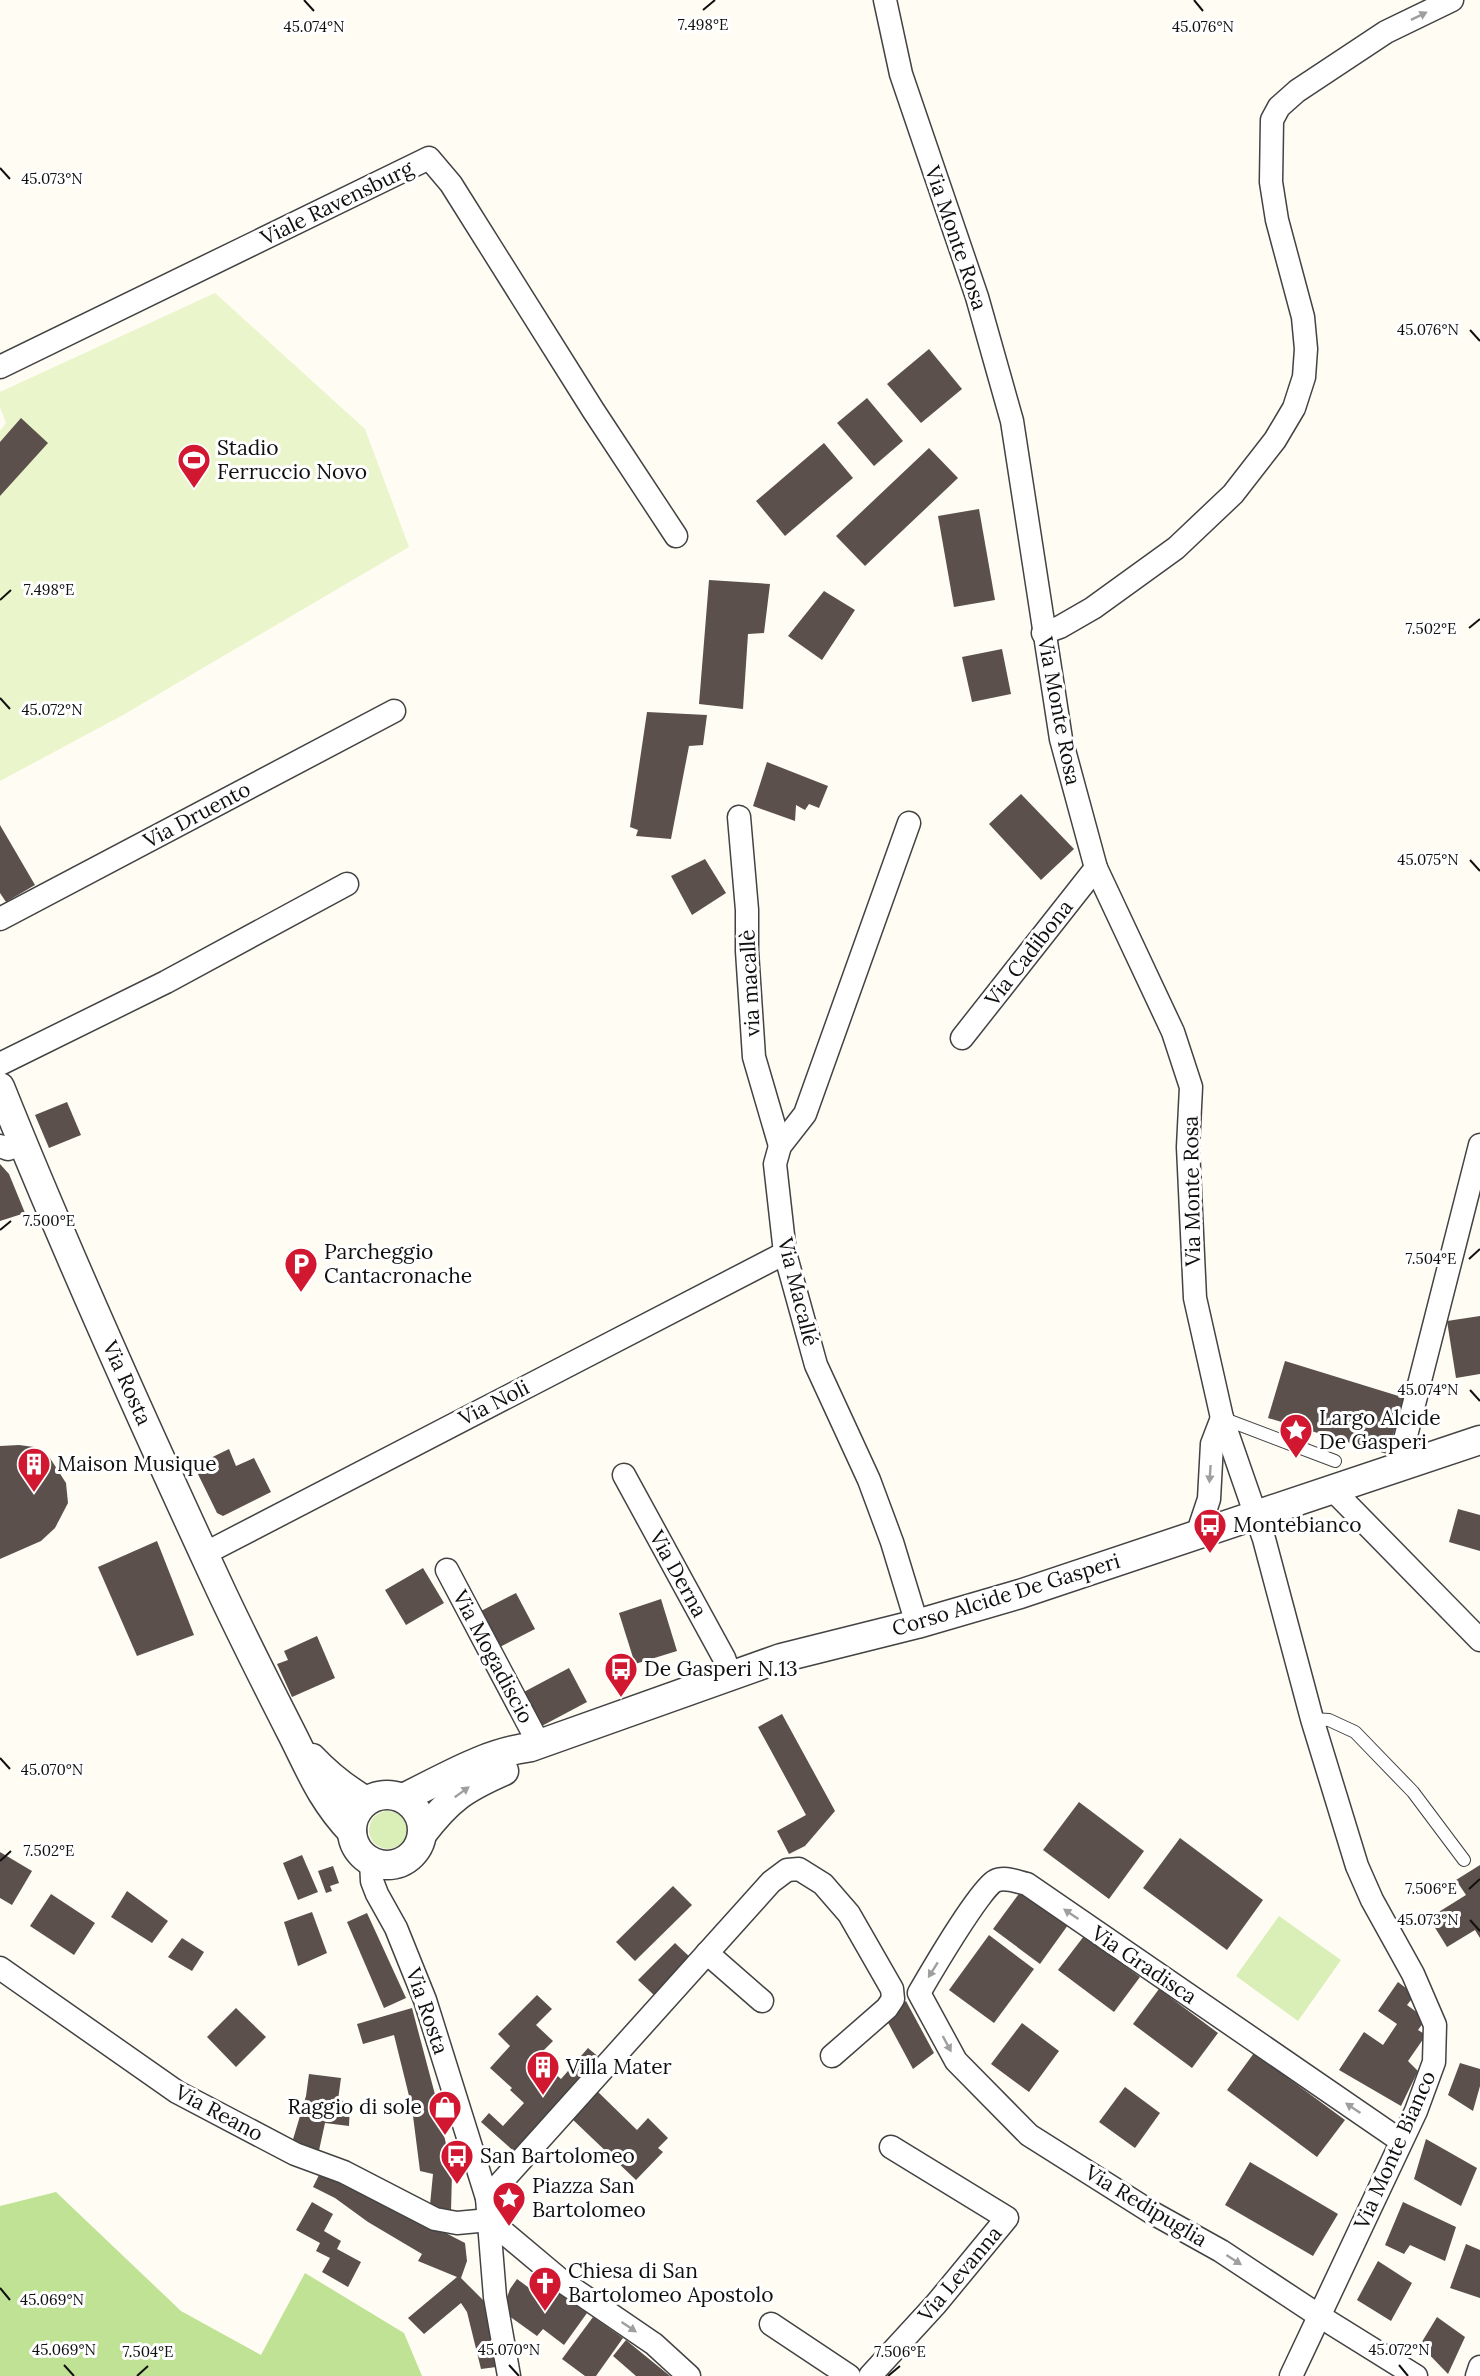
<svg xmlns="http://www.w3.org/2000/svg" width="1480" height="2376" viewBox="0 0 1480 2376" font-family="Lora,serif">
  <rect width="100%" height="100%" fill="#fffcf4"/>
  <g fill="#daefb8">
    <circle cx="388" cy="1830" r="19"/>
    <path d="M1279 1916 1341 1960 1298 2021 1236 1976Z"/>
  </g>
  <path fill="#bfe295" d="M56 2192 181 2311 261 2355 305 2273 404 2333 422 2376H0V2206Z"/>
  <path fill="#eaf5cb" d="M215 293 365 429 409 547 123 715 0 781V431L6 423 0 407V392Z"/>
  <g fill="#5b504b">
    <path d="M929 349 962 389 921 423 887 384Z"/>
    <path d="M867 398 903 441 874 466 837 423Z"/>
    <path d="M21 418 48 443 0 496V442Z"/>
    <path d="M824 443 853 478 785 536 756 501Z"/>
    <path d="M929 448 958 478 865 566 836 536Z"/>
    <path d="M979 509 995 600 954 607 938 516Z"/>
    <path d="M709 580 770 584 764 633 748 634 743 709 699 704Z"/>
    <path d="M824 591 855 610 822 660 788 636Z"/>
    <path d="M1002 649 1011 694 972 702 962 657Z"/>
    <path d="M647 712 707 715 703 745 689 746 671 839 636 836 638 830 630 827Z"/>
    <path d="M767 762 828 786 819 808 809 804 805 810 796 805 795 821 753 806Z"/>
    <path d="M1021 794 1074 849 1041 880 989 824Z"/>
    <path d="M0 825 35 885 6 902 0 893Z"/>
    <path d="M705 859 726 893 692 915 671 876Z"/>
    <path d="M67 1102 81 1135 49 1148 35 1115Z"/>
    <path d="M0 1164 9 1174 25 1213 0 1221Z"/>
    <path d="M1480 1316V1374L1456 1378 1447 1321Z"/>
    <path d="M1285 1361 1405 1398 1387 1454 1268 1418Z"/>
    <path d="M19 1445 34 1447 48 1455 66 1483 68 1503 55 1528 41 1541 0 1559V1446Z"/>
    <path d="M229 1449 236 1466 254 1458 271 1492 223 1516 217 1513 194 1466Z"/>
    <path d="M1458 1509 1480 1515V1551L1449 1542Z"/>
    <path d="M157 1541 194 1635 137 1656 98 1567Z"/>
    <path d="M423 1568 444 1603 406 1625 385 1590Z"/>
    <path d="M516 1593 535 1629 498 1648 479 1612Z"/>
    <path d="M661 1599 677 1651 635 1664 619 1613Z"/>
    <path d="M317 1636 335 1678 292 1697 277 1664 288 1660 284 1651Z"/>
    <path d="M569 1668 587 1702 538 1728 520 1694Z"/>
    <path d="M782 1714 835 1811 805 1846 789 1854 777 1831 806 1815 758 1727Z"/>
    <path d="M1079 1802 1144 1851 1109 1899 1043 1850Z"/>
    <path d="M1180 1838 1263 1900 1227 1950 1143 1888Z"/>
    <path d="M0 1852 32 1871 12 1905 0 1898Z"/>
    <path d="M302 1855 318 1892 298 1900 283 1863Z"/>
    <path d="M1480 1865V1938L1475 1930 1447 1947 1429 1918 1466 1895 1456 1880Z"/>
    <path d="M333 1866 339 1883 330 1886 332 1891 326 1893 318 1871Z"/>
    <path d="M673 1886 692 1905 635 1961 616 1942Z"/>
    <path d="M127 1891 168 1921 152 1943 111 1917Z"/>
    <path d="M1021 1891 1068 1925 1040 1964 993 1929Z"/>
    <path d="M51 1894 95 1923 74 1955 30 1926Z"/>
    <path d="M312 1912 327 1953 298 1966 284 1922Z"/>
    <path d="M367 1913 406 1998 384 2008 347 1922Z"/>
    <path d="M989 1935 1034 1969 994 2023 949 1990Z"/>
    <path d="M1084 1936 1140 1977 1114 2012 1058 1970Z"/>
    <path d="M182 1938 204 1952 192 1971 168 1957Z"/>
    <path d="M675 1943 692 1959 655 1996 638 1980Z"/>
    <path d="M1398 1982 1415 1995 1407 2005 1426 2019 1418 2030 1426 2035 1408 2061 1418 2071 1401 2106 1339 2070 1364 2032 1383 2045 1397 2024 1378 2011Z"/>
    <path d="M1159 1989 1218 2033 1192 2068 1133 2024Z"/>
    <path d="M537 1995 552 2009 536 2025 553 2041 537 2057 561 2079 588 2048 601 2059 518 2155 481 2122 489 2113 503 2126 524 2103 510 2090 512 2088 490 2068 510 2046 498 2034Z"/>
    <path d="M906 2001 934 2053 913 2069 885 2017Z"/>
    <path d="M236 2008 266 2037 236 2067 207 2037Z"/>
    <path d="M412 2008 437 2102 452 2172 451 2212 430 2205 433 2174 420 2171 412 2108 394 2035 363 2044 357 2024Z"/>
    <path d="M1022 2023 1059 2051 1029 2092 991 2064Z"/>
    <path d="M1254 2053 1345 2120 1317 2157 1227 2090Z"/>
    <path d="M1460 2063 1480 2069V2086L1473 2111 1448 2095Z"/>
    <path d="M309 2074 341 2078 338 2100 350 2102 349 2126 325 2123 318 2155 291 2146 306 2096Z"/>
    <path d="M1125 2087 1160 2113 1135 2148 1099 2122Z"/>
    <path d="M596 2090 637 2130 648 2118 668 2138 658 2148 663 2152 636 2180 570 2117Z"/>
    <path d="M1426 2139 1477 2168 1461 2206 1414 2179Z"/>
    <path d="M1250 2162 1338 2214 1313 2256 1225 2205Z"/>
    <path d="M322 2169 465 2243 467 2261 461 2278 495 2312 504 2366 481 2369 467 2312 461 2303 424 2334 408 2318 457 2277 418 2261 422 2254 368 2222 335 2198 313 2187Z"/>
    <path d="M312 2202 333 2214 324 2231 341 2241 337 2249 361 2262 348 2287 322 2272 330 2258 316 2251 320 2243 296 2230Z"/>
    <path d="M1403 2202 1456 2227 1445 2261 1410 2245 1404 2254 1385 2245Z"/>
    <path d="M1466 2244 1480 2250V2298L1450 2288Z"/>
    <path d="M1378 2261 1412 2283 1391 2321 1357 2300Z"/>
    <path d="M517 2279 536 2293 539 2288 550 2296 554 2290 587 2313 564 2345 543 2329 537 2336 502 2311 510 2289Z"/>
    <path d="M593 2317 623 2338 596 2376H585L562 2359Z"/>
    <path d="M1437 2317 1465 2337 1448 2374 1420 2345Z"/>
    <path d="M626 2340 632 2345 670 2376H636L613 2356Z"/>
  </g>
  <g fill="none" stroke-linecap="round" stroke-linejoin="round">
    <defs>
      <g id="service">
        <path d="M1222 1418 1335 1461"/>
        <path d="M1312 1719 1329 1720 1355 1732 1413 1792 1464 1860"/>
      </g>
      <g id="minor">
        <path d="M885 0 901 74 977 297 1012 421 1061 739 1096 868 1173 1032 1191 1087 1188 1147 1195 1298 1222 1418 1264 1539 1312 1719 1357 1866 1372 1900 1413 1974 1435 2025 1434 2062 1416 2111 1291 2376"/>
        <path d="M0 367 429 158 451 184 593 410 676 536"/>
        <path d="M1043 633 1060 627 1093 608 1176 548 1233 494 1275 440 1294 408 1304 377 1306 349 1303 317 1277 220 1271 182 1272 120 1279 107 1297 91 1386 32 1452 0"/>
        <path d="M739 817 747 910V951L754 1057 780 1146"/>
        <path d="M909 823 805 1114 780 1146 775 1164 785 1253 816 1365 869 1480 892 1542 917 1624"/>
        <path d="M0 919 394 711"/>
        <path d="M962 1038 1096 868"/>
        <path d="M0 1064 166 982 347 884"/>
        <path d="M0 1146 8 1149 23 1143"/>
        <path d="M1398 1467 1480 1145"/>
        <path d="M624 1475 724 1658 730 1675"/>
        <path d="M1333 1490 1480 1640"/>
        <path d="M1197 1535 1209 1499 1212 1444 1222 1418"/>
        <path d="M204 1554 785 1253"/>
        <path d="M447 1570 539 1744"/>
        <path d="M371 1861 372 1881 377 1894 396 1928 425 2000 487 2198 495 2297 509 2376"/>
        <path d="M707 1953 762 2001"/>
        <path d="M0 1968 177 2092 295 2154 344 2172 435 2219 457 2223 489 2220 563 2282 654 2344 689 2376"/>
        <path d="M1401 2141 1027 1884C1017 1882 1005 1876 995 1881 981 1887 930 1974 919 1993L956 2061 1029 2135 1151 2212 1221 2251 1321 2317 1416 2376"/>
        <path d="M487 2198 771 1882 787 1870 799 1869 823 1884 849 1914 892 1989 893 1999 887 2008 832 2056"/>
        <path d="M771 2324 849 2376"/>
        <path d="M870 2376 936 2304 1007 2218 891 2147"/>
        <path d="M1477 2376 1480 2367"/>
      </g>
      <g id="tertiary">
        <path d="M0 1087C67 1254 141 1418 217 1582 241 1634 267 1685 293 1736 312 1774 322 1800 352 1832"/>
        <path d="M312 1758C328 1775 346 1789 366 1801"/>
        <circle cx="387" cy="1830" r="35"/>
        <path d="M403 1798C445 1778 484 1753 531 1747L781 1658 917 1624 1020 1594 1480 1440"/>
        <path d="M422 1834C449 1799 463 1789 504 1771"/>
      </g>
    </defs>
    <use href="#service" stroke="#434343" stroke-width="14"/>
    <use href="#minor" stroke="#434343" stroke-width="25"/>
    <use href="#tertiary" stroke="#434343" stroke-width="31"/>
    <use href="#service" stroke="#fff" stroke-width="12"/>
    <use href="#minor" stroke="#fff" stroke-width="22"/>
    <use href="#tertiary" stroke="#fff" stroke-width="28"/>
  </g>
  <defs><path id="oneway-solid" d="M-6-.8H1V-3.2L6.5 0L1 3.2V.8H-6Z" transform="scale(1.5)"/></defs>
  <g fill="#9f9f9f">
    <use href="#oneway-solid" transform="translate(1419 16) rotate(-26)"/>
    <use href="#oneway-solid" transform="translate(1210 1474) rotate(94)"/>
    <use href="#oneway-solid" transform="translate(462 1792) rotate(-36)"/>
    <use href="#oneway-solid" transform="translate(1071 1914) rotate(-146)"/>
    <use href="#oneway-solid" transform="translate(933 1970) rotate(122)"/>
    <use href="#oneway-solid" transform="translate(947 2044) rotate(62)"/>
    <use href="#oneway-solid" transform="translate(1353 2108) rotate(-146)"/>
    <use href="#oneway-solid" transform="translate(1234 2260) rotate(33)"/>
    <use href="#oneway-solid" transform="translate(629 2327) rotate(34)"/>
  </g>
  <path fill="none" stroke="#101010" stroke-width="2" d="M304 0 314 11M1194 0 1203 11M703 10 715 0M0 168 10 179M1470 330 1480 341M0 600 11 590M1469 628 1480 619M0 698 10 709M1470 860 1480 871M0 1230 11 1221M1469 1259 1480 1249M1470 1390 1480 1401M0 1758 10 1769M0 1861 11 1851M1469 1889 1480 1879M1470 1920 1480 1931M0 2288 10 2300M64 2365 74 2376M509 2365 519 2376M1399 2365 1408 2376M137 2376 148 2366M888 2376 900 2366"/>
  <defs>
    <symbol id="stadium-pin" viewBox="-11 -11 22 30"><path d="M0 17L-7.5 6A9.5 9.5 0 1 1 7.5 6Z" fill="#d21731" stroke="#fff"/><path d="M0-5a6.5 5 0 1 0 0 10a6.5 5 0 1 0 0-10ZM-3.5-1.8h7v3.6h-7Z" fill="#fff"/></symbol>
    <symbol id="parking-pin" viewBox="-11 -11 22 30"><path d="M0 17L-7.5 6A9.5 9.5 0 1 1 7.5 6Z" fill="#d21731" stroke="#fff"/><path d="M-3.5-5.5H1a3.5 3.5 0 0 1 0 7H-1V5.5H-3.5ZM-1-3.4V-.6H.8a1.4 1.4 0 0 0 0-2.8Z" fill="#fff"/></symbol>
    <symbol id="sight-pin" viewBox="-11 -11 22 30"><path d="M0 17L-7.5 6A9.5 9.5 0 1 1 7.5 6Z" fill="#d21731" stroke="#fff"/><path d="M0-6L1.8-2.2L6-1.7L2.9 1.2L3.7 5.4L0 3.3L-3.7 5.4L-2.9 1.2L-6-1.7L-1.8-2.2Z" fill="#fff"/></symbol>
    <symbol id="building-pin" viewBox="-11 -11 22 30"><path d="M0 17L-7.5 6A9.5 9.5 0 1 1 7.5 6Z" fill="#d21731" stroke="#fff"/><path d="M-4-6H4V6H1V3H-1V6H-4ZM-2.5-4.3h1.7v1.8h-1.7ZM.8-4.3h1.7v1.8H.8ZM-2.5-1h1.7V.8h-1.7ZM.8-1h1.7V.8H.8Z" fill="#fff"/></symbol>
    <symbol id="bus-pin" viewBox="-11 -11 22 30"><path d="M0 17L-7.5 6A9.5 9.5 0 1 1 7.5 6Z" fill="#d21731" stroke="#fff"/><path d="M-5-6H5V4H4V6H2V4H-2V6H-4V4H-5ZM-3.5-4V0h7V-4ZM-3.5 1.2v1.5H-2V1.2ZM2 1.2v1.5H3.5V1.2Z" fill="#fff"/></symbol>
    <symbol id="shop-pin" viewBox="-11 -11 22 30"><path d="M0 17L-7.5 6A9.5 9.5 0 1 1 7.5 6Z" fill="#d21731" stroke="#fff"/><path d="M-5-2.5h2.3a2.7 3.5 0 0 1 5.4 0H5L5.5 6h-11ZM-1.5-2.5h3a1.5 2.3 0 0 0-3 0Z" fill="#fff"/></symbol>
    <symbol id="church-pin" viewBox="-11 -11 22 30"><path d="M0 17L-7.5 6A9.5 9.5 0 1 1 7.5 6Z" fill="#d21731" stroke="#fff"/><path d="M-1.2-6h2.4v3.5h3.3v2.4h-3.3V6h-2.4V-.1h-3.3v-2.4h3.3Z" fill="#fff"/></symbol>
  </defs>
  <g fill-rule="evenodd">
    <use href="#stadium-pin" x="175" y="441" width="38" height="52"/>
    <use href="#parking-pin" x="282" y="1245" width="38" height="52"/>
    <use href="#sight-pin" x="1277" y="1411" width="38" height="52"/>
    <use href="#building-pin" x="15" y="1445" width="38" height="52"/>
    <use href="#bus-pin" x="1191" y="1506" width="38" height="52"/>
    <use href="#bus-pin" x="602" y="1650" width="38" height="52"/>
    <use href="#building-pin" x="524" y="2048" width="38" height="52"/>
    <use href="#shop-pin" x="426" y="2088" width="38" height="52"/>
    <use href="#bus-pin" x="438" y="2137" width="38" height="52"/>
    <use href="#sight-pin" x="490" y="2179" width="38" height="52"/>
    <use href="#church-pin" x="526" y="2264" width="38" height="52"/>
  </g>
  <g text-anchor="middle" stroke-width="6" stroke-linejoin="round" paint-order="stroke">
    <g font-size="21" fill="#101010" stroke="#fff">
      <text transform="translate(337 203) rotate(-26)" y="7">Viale Ravensburg</text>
      <text transform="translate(956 238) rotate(71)" y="7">Via Monte Rosa</text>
      <text transform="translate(1059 711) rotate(79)" y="7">Via Monte Rosa</text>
      <text transform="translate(197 815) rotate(-28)" y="7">Via Druento</text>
      <text transform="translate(1029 953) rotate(-52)" y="7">Via Cadibona</text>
      <text transform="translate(750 983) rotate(-93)" y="7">via macallè</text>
      <text transform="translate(1192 1191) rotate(-91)" y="7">Via Monte Rosa</text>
      <text transform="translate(798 1292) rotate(76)" y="7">Via Macallé</text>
      <text transform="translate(127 1383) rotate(66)" y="7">Via Rosta</text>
      <text transform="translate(494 1403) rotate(-27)" y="7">Via Noli</text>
      <text transform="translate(678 1574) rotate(61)" y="7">Via Derna</text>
      <text transform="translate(1006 1595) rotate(-17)" y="7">Corso Alcide De Gasperi</text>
      <text transform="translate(493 1657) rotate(62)" y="7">Via Mogadiscio</text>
      <text transform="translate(1144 1965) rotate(34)" y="7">Via Gradisca</text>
      <text transform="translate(427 2011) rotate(71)" y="7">Via Rosta</text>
      <text transform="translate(219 2113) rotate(28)" y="7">Via Reano</text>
      <text transform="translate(1395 2150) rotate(-66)" y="7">Via Monte Bianco</text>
      <text transform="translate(1146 2206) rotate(31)" y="7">Via Redipuglia</text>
      <text transform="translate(960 2274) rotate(-50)" y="7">Via Levanna</text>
    </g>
    <g font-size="21" fill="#101010" stroke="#fff" text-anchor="start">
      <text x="217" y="455">Stadio<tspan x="217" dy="24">Ferruccio Novo</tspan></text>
      <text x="324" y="1259">Parcheggio<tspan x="324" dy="24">Cantacronache</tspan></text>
      <text x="1319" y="1425">Largo Alcide<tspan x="1319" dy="24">De Gasperi</tspan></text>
      <text x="57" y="1471">Maison Musique</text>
      <text x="1233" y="1532">Montebianco</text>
      <text x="644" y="1676">De Gasperi N.13</text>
      <text x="566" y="2074">Villa Mater</text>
      <text x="422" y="2114" text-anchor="end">Raggio di sole</text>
      <text x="480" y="2163">San Bartolomeo</text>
      <text x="532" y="2193">Piazza San<tspan x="532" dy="24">Bartolomeo</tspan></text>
      <text x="568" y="2278">Chiesa di San<tspan x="568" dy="24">Bartolomeo Apostolo</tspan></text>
    </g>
  </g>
  <g font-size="15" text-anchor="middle" fill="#101010" stroke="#fff" stroke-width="6" stroke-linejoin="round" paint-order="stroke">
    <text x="703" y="30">7.498°E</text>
    <text x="314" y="32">45.074°N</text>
    <text x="1203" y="32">45.076°N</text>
    <text x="52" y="184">45.073°N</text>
    <text x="1428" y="335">45.076°N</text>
    <text x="49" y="595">7.498°E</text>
    <text x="1431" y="634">7.502°E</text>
    <text x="52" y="715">45.072°N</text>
    <text x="1428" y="865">45.075°N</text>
    <text x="49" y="1226">7.500°E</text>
    <text x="1431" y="1264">7.504°E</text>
    <text x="1428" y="1395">45.074°N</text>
    <text x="52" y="1775">45.070°N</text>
    <text x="49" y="1856">7.502°E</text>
    <text x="1431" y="1894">7.506°E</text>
    <text x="1428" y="1925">45.073°N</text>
    <text x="52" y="2305">45.069°N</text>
    <text x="64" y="2355">45.069°N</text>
    <text x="509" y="2355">45.070°N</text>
    <text x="1399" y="2355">45.072°N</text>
    <text x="148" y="2357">7.504°E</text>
    <text x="900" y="2357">7.506°E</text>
  </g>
</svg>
